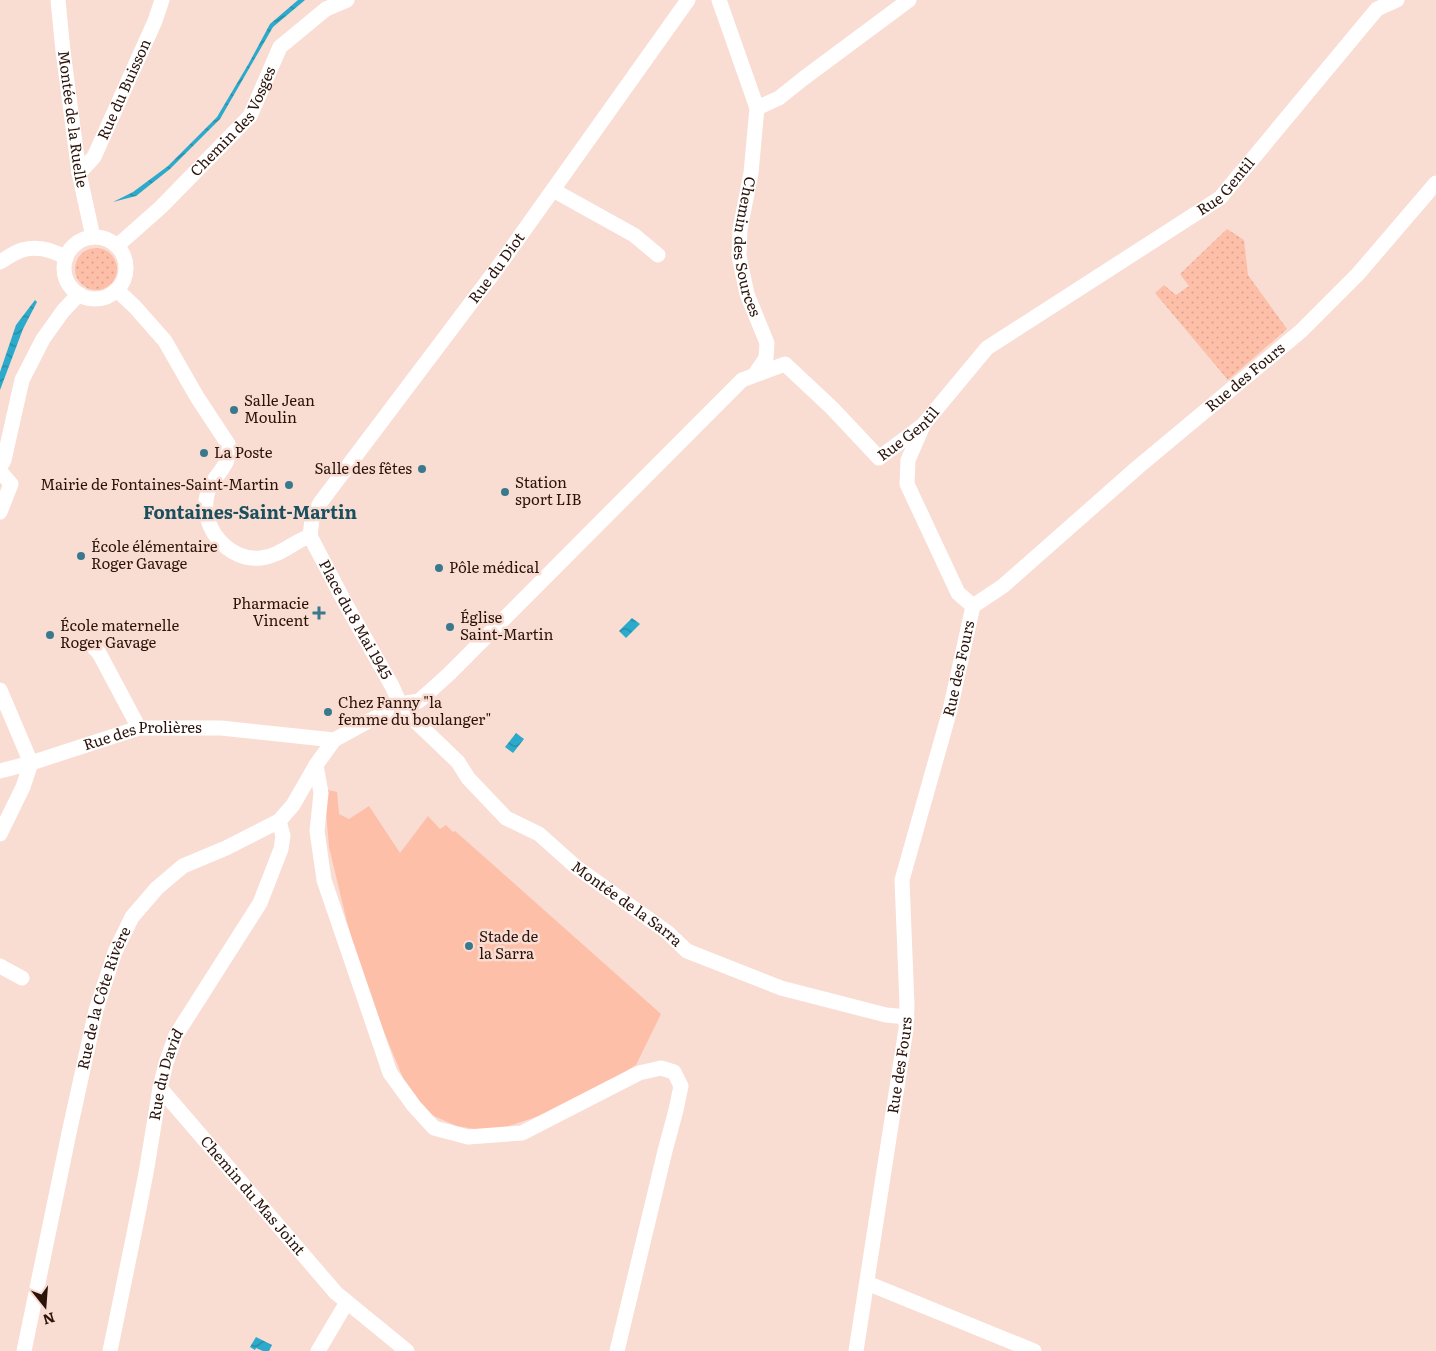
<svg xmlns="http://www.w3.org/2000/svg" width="1436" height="1351" viewBox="0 0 1436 1351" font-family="Literata,serif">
  <defs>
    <pattern id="grass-dots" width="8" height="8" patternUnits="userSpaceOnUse" patternTransform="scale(1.25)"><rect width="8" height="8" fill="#febfa9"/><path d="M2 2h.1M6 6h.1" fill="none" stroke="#daa390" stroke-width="1.8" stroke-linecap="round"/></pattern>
    <pattern id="water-waves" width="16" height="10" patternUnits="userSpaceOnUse" patternTransform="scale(1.25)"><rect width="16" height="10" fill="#2baacb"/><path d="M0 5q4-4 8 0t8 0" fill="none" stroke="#2589a3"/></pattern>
  </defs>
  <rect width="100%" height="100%" fill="#f9dcd2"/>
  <g fill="url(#grass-dots)">
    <path d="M1227 229 1244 240 1248 275 1287 329 1228 380 1155 293 1164 285 1176 295 1189 286 1180 274Z"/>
    <circle cx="96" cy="269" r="21"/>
  </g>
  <path fill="#febfa9" d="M324 789 337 792 339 814 349 819 369 806 400 853 428 816 440 829 446 825 453 832 455 831 661 1014 636 1065 579 1100 533 1118 503 1128 481 1130 457 1126 427 1113 406 1085 379 1020 360 970 347 922 329 847Z"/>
  <g fill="url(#water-waves)">
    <path d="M298 0H305L273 27 220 119 170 169 136 196 113 202 133 192 168 166 217 117 249 63 270 24Z"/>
    <path d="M35 300 37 302 23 329 0 390V372L16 325Z"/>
    <path d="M632 618 640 624 626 638 619 631Z"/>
    <path d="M516 733 524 739 513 753 505 747Z"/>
    <path d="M256 1337 272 1345 269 1351H263L256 1348 255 1350 250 1347Z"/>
  </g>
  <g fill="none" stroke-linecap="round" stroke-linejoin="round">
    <g stroke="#fff" stroke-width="15">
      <path id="s1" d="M58 0 63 51 79 173 93 237"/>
      <path id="s2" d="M719 0 757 108 751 173 740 229 739 256 747 294 767 343 766 358 755 374"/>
      <path d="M757 108 779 98 804 78 909 0"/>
      <path id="s3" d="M79 173 94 157 155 21 162 0"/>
      <path d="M553 190 634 235 658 255"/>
      <circle cx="95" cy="268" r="31"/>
      <path id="s4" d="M117 246 161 207 250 116 280 47 326 9 347 0"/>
      <path d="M0 262C7 258 15 252 22 250 37 246 53 250 66 258"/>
      <path d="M117 290 135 307 165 341 197 397 228 444C233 467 212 474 207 495 199 527 229 562 261 558 280 556 293 542 310 536"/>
      <path d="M923 426 908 460 907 484 958 593 973 606"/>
      <path d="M0 467 4 460 22 380 43 339 63 311 79 294"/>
      <path d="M0 471 11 484 0 512"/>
      <path id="s5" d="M310 536 344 601 392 686 400 704 409 715 458 762 468 778 506 818 539 834 576 867 667 932 687 951 781 988 886 1015 907 1017"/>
      <path id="s6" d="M310 536 312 519 320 503 498 267 688 0"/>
      <path d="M94 648 99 653 139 728"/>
      <path d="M0 690 31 763"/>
      <path d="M316 765 321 793 317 831 324 880 390 1073 414 1106 434 1128 468 1137 522 1133 639 1073 661 1068 674 1072 681 1086 676 1110 665 1151 617 1351"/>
      <path id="s7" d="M0 771 31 763 139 728H221L334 740"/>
      <path d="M0 834 23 787 31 763"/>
      <path d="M0 966 22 978"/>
      <path id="s8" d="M160 1088 336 1293 407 1351"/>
      <path d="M867 1283 1034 1351"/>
      <path id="s9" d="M24 1351 69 1133 96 1010 115 952 132 917 157 888 183 866 226 848 279 821 293 805 316 765 334 740 400 704 419 701 449 674 742 380 785 364 832 408 879 458 923 425 987 348 1220 198 1377 9 1397 0"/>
      <path id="s10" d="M110 1351 135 1229 146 1173 160 1088 166 1063 176 1035 260 903 281 849 283 836 279 821"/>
      <path d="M318 1351 347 1302"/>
      <path id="s11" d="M856 1351 906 1029 907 1005 902 880 950 710 973 606 1003 586 1138 467 1301 331 1358 274 1436 183"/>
    </g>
  </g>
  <g fill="#39798d" stroke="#f9dcd2" stroke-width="2">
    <circle cx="234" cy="410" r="5"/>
    <circle cx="204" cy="453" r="5"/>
    <circle cx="422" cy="469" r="5"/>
    <circle cx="289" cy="485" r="5"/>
    <circle cx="505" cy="492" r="5"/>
    <circle cx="81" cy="556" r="5"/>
    <circle cx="439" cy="568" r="5"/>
    <path d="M316.5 605.5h5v5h5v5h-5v5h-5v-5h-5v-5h5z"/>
    <circle cx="450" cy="627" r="5"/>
    <circle cx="50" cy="635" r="5"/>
    <circle cx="328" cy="712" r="5"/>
    <circle cx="469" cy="946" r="5"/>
  </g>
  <g text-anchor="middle" stroke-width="5" stroke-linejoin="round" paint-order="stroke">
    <g font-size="15" fill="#2b130a" stroke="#f9dcd2">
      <text dy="5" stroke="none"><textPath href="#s3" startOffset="96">Rue du Buisson</textPath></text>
      <text dy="5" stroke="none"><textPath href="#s1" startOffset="120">Montée de la Ruelle</textPath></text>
      <text dy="5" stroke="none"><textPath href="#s4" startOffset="172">Chemin des Vosges</textPath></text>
      <text dy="5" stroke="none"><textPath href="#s9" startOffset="1898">Rue Gentil</textPath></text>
      <text dy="5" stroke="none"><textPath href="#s2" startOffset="255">Chemin des Sources</textPath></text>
      <text dy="5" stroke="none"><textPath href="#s6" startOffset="329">Rue du Diot</textPath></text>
      <text dy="5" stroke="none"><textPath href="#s11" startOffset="1114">Rue des Fours</textPath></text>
      <text dy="5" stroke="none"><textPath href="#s9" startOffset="1492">Rue Gentil</textPath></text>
      <text dy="5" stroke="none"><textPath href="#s5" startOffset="95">Place du 8 Mai 1945</textPath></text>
      <text dy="5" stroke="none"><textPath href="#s11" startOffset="694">Rue des Fours</textPath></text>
      <text dy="5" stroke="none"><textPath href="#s7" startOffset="148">Rue des Prolières</textPath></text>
      <text dy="5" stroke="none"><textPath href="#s5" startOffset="496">Montée de la Sarra</textPath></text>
      <text dy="5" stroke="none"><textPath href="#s9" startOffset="362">Rue de la Côte Rivère</textPath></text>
      <text dy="5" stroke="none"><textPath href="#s11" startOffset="289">Rue des Fours</textPath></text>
      <text dy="5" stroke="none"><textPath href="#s10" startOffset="282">Rue du David</textPath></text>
      <text dy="5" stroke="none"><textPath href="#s8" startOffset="142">Chemin du Mas Joint</textPath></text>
    </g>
    <g font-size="15" fill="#2b130a" stroke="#f9dcd2" text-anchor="start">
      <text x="244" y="406">Salle Jean<tspan x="244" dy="17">Moulin</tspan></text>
      <text x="214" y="458">La Poste</text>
      <text x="412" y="474" text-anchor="end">Salle des fêtes</text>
      <text x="515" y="488">Station<tspan x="515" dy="17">sport LIB</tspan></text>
      <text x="279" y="490" text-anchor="end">Mairie de Fontaines-Saint-Martin</text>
      <text x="91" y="552">École élémentaire<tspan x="91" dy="17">Roger Gavage</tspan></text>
      <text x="449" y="573">Pôle médical</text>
      <text x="309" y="609" text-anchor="end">Pharmacie<tspan x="309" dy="17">Vincent</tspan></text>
      <text x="460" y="623">Église<tspan x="460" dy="17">Saint-Martin</tspan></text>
      <text x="60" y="631">École maternelle<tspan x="60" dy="17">Roger Gavage</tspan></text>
      <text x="338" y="708">Chez Fanny "la<tspan x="338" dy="17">femme du boulanger"</tspan></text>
      <text x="479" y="942">Stade de<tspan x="479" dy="17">la Sarra</tspan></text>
    </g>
    <g font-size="18" font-weight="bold" fill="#1b4f5e" stroke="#f9dcd2">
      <text x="250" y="519">Fontaines-Saint-Martin</text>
    </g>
  </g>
  <g transform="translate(45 1306) rotate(163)" stroke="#f9dcd2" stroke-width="4" paint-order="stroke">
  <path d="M0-4L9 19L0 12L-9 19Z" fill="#2b130a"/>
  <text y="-8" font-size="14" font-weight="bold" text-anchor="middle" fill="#2b130a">N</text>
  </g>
</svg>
